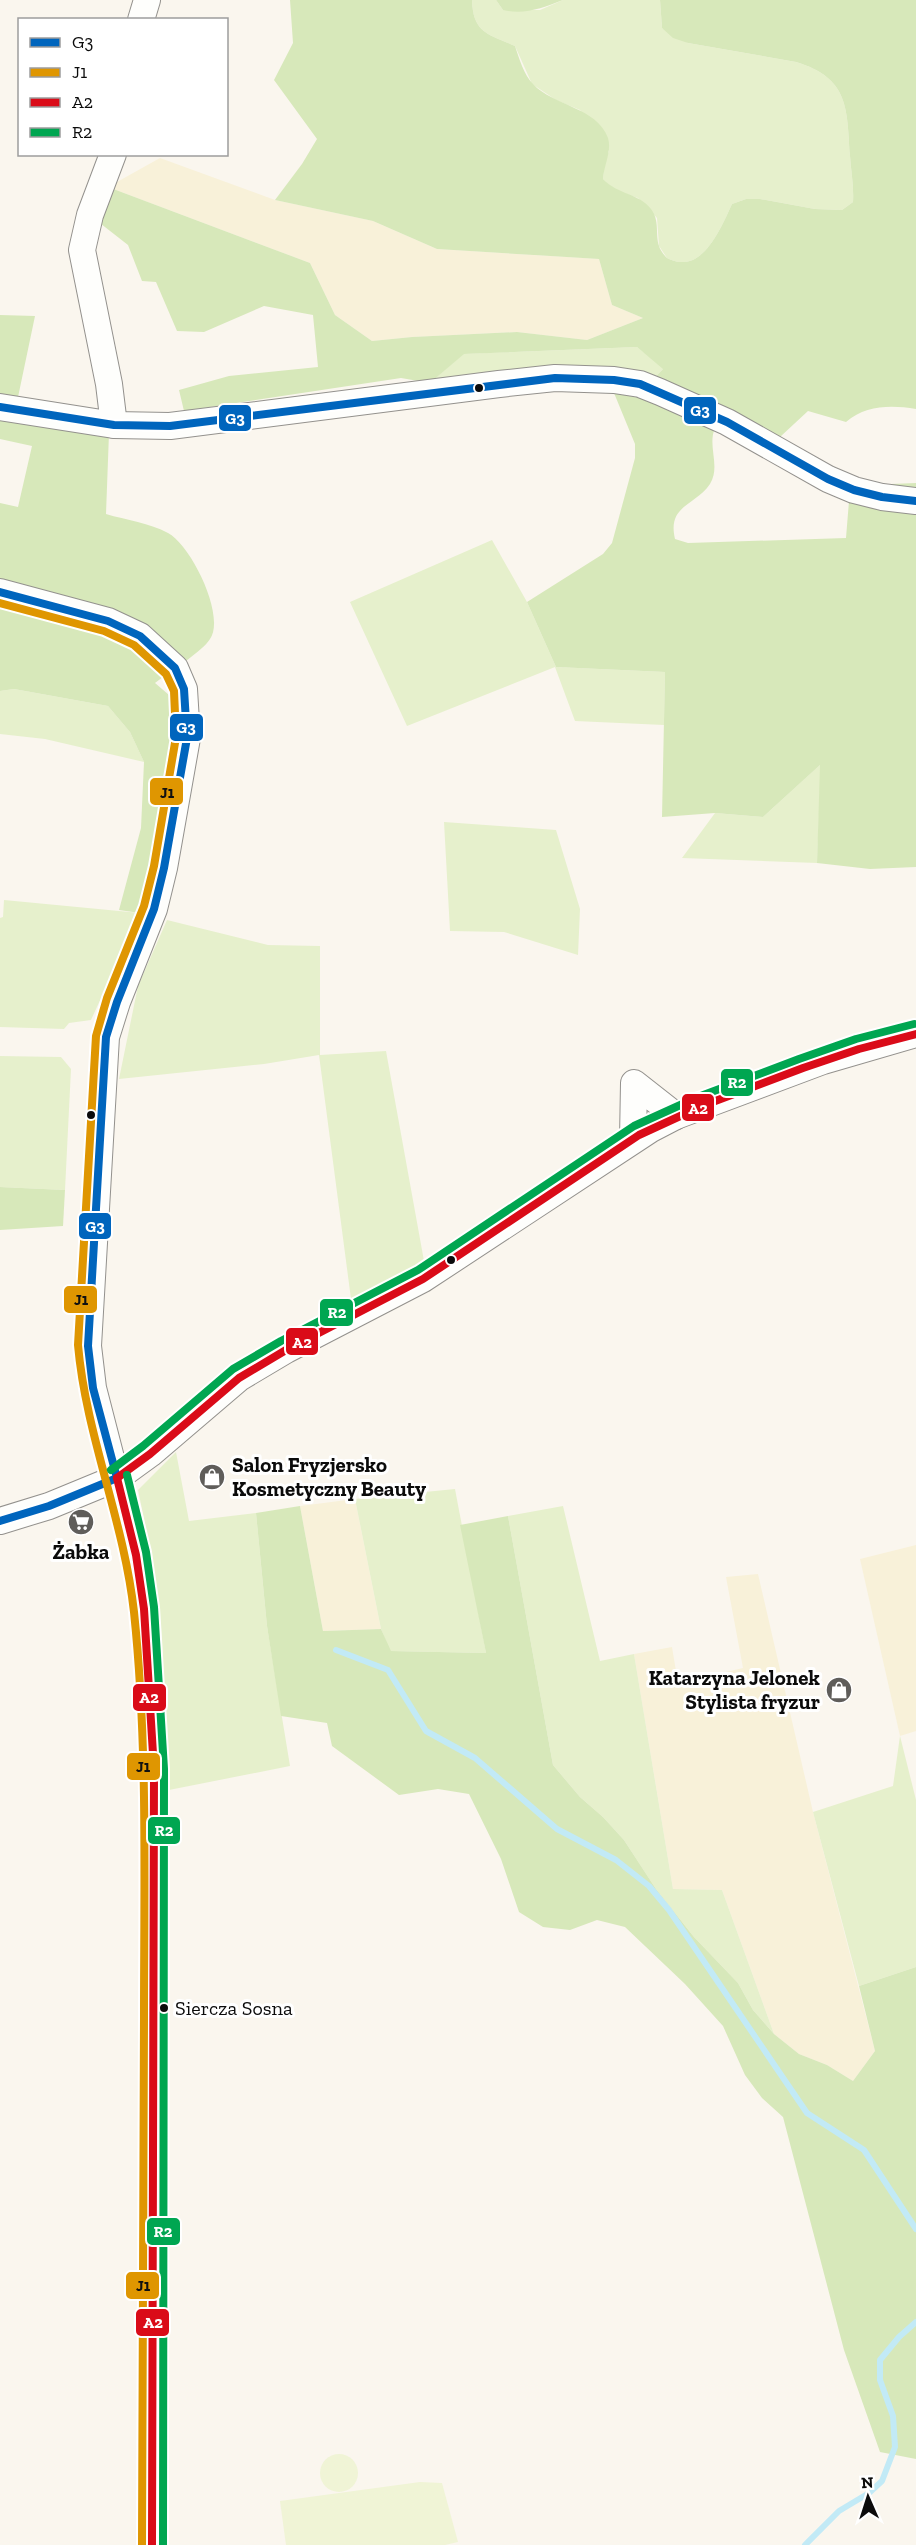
<svg xmlns="http://www.w3.org/2000/svg" width="916" height="2545" viewBox="0 0 916 2545" font-family="'Zilla Slab',serif">
  <rect width="100%" height="100%" fill="#faf6ee"/>
  <g fill="#f8f1d9">
    <path d="M160 158 275 200 373 221 437 249 599 259 612 305 643 318 587 340 517 332 412 337 372 341 335 315 310 263 108 187Z"/>
    <path d="M355 1499 381 1629 323 1631 300 1506Z"/>
    <path d="M916 1545V1731L900 1736 860 1559Z"/>
    <path d="M758 1574 813 1812 875 2051 853 2081 827 2065 799 2054 774 2034 722 1890 673 1889 634 1654 672 1647 678 1683 743 1668 726 1577Z"/>
  </g>
  <g fill="#e6f0cc">
    <path d="M472 0H496L503 10H540L563 0H660L662 28 688 43 796 62C849 78 847 108 850 156 851 172 854 186 853 202L842 210 815 209 760 199H746L732 204C723 223 707 264 681 262 676 262 671 260 667 258L659 246 657 218 638 198 612 189 603 179 604 165 609 151 580 110 556 100 532 84 515 46C488 34 473 33 472 0Z"/>
    <path d="M637 347 664 368 652 380 430 383 463 354Z"/>
    <path d="M492 540 527 602 556 667 665 672 664 725 575 721 555 667 407 726 350 602Z"/>
    <path d="M14 689 108 706 130 732 144 762 45 739 0 734V691Z"/>
    <path d="M821 764 817 863 682 858 715 813 763 817Z"/>
    <path d="M444 822 556 830 580 909 578 955 504 932 450 931Z"/>
    <path d="M4 900 140 913 91 1020 69 1023 64 1029 0 1027V918L3 917Z"/>
    <path d="M167 920 268 945 320 946V1055L386 1051 424 1261 351 1299 319 1055 264 1064 119 1079 138 986Z"/>
    <path d="M0 1056 61 1057 71 1069 65 1190 0 1187Z"/>
    <path d="M176 1452 189 1521 256 1513 267 1626 290 1766 169 1790 161 1629 147 1533 138 1490Z"/>
    <path d="M455 1489 486 1653 390 1651 381 1629 355 1499Z"/>
    <path d="M563 1506 600 1661 634 1654 673 1889 722 1890 774 2034 753 2010 738 1983 694 1937 656 1889 624 1840 603 1817 580 1797 553 1765 508 1516Z"/>
    <path d="M900 1736 916 1800V1967L859 1986 813 1812 893 1786Z"/>
  </g>
  <g fill="#d7e8ba">
    <path d="M290 0H472C473 33 488 34 515 46 519 58 524 75 533 84 553 106 597 107 608 138 612 151 604 165 603 179 618 195 639 193 651 209 660 221 655 233 659 246 660 250 664 255 667 258 671 260 676 262 681 262 707 264 723 223 732 204L746 199H760L815 209 842 210 853 202C854 186 851 172 850 156 847 108 849 78 796 62L688 43 673 38 662 28 660 0H916V409C891 405 866 405 846 422L808 411 780 437 728 408C724 415 718 421 715 428 707 446 721 466 710 484 695 506 667 505 675 539L688 543 846 538 849 501 866 485 916 483V867L870 869 817 863 820 765 763 817 715 813 662 817 665 672 556 667 527 602 603 554 612 543 635 458V444L614 393 620 370 652 380 663 369 637 347 464 354 430 383 401 378 184 411 179 390 229 376 318 367 313 315 264 306 204 332 177 331 156 282 142 281 128 245 96 220 108 187 310 263 335 315 372 341 412 337 517 332 587 340 643 318 612 305 599 259 437 249 373 221 275 200 302 164 317 139 274 80 293 43Z"/>
    <path d="M496 0H563C542 8 525 15 503 10Z"/>
    <path d="M0 315 35 316 13 421 109 433 106 514C126 520 150 523 168 533 191 545 226 616 210 639 203 651 168 673 155 683L169 695 176 739 161 860 140 913 119 910 141 828 144 762 130 732 108 706 14 689 0 691V503L18 507 32 446 0 439V421L10 398 0 396Z"/>
    <path d="M0 1187 65 1190 63 1226 0 1230Z"/>
    <path d="M300 1506 323 1631 381 1629 391 1651 486 1653 460 1525 508 1516 553 1765 580 1797 603 1817 624 1840 656 1889 694 1937 738 1983 753 2010 774 2034 799 2054 827 2065 853 2081 875 2051 859 1986 916 1967V2459L880 2452 844 2350 783 2117 762 2098 745 2075 723 2026 685 1984 625 1927 597 1920 570 1930 543 1927 519 1912 501 1859 469 1794 438 1789 399 1795 332 1746 327 1723 281 1716 267 1626 256 1513Z"/>
  </g>
  <g fill="#f0f4d6">
    <circle cx="339" cy="2473" r="19"/>
    <path d="M420 2482 442 2483 458 2542 445 2545H286L280 2501Z"/>
  </g>
  <g fill="none" stroke-linecap="round" stroke-linejoin="round">
    <g stroke="#c2eaf6" stroke-width="6">
      <path d="M336 1650 388 1670 426 1731 475 1758 557 1829 616 1860 649 1886 669 1910 807 2113 864 2150 916 2229"/>
      <path d="M805 2545 839 2511 869 2493 882 2481 895 2447 893 2416 880 2380V2360L899 2337 916 2322"/>
    </g>
    <defs>
      <g id="minor">
        <path d="M141 20 147 0"/>
        <path d="M113 154 90 215 82 250 109 384 114 425"/>
        <path d="M0 407 114 425 170 426 499 384 555 378 614 380 640 384 660 392 727 422 828 479 854 490 882 497 916 501"/>
        <path d="M0 592 108 621 140 636 175 668 184 689 187 738 164 868 154 909 117 1002 106 1037 88 1346 93 1388 136 1555 144 1609 151 1697 155 1821 152 2545"/>
        <path d="M633 1139 634 1083 676 1116"/>
        <path d="M0 1521 49 1506 117 1478 150 1454 239 1378 286 1350 423 1279 651 1129 676 1116 823 1061 916 1034"/>
      </g>
    </defs>
    <use href="#minor" stroke="#93918d" stroke-width="28"/>
    <use href="#minor" stroke="#fefefc" stroke-width="26"/>
    <defs>
      <g id="bus-1">
        <path d="M0 407 114 425 170 426 555 378 614 380 640 384 727 422 828 479 854 490 882 497 916 501"/>
        <path d="M0 592 108 621 140 636 175 668 184 689 187 738 164 868 154 909 117 1002 106 1037 88 1346 93 1388 117 1478"/>
        <path d="M0 1521 49 1506 117 1478"/>
      </g>
      <path id="bus-2" d="M0 603 104 631 134 645 166 674 174 691 176 737 154 866 144 906 107 998 96 1036 78 1345C86 1436 124 1521 134 1612 148 1746 144 1882 144 2018 143 2193 142 2369 142 2545"/>
      <g id="bus-3">
        <path d="M117 1478 136 1555 144 1609 154 1770 152 2545"/>
        <path d="M117 1478 150 1454 239 1378 286 1350 423 1279 639 1135 702 1106 803 1068 859 1049 916 1034"/>
      </g>
      <g id="bus-4">
        <path d="M111 1470 143 1446 233 1369 281 1341 418 1270 634 1126 698 1097 799 1059 856 1039 914 1024"/>
        <path d="M127 1475 146 1552 154 1607 164 1769 163 2545"/>
      </g>
    </defs>
    <use href="#bus-1" stroke="#fff" stroke-width="12"/>
    <use href="#bus-2" stroke="#fff" stroke-width="12"/>
    <use href="#bus-3" stroke="#fff" stroke-width="12"/>
    <use href="#bus-4" stroke="#fff" stroke-width="12"/>
    <use href="#bus-1" stroke="#0065bd" stroke-width="8"/>
    <use href="#bus-2" stroke="#df9601" stroke-width="8"/>
    <use href="#bus-3" stroke="#da0b18" stroke-width="8"/>
    <use href="#bus-4" stroke="#00a651" stroke-width="8"/>
  </g>
  <defs>
    <symbol id="shop-disc" viewBox="-11 -11 22 22"><circle r="9.5" fill="#5f5d5a" stroke="#fff"/><path d="M-5-2.5h2.3a2.7 3.5 0 0 1 5.4 0H5L5.5 6h-11ZM-1.5-2.5h3a1.5 2.3 0 0 0-3 0Z" fill="#fff"/></symbol>
    <symbol id="supermarket-disc" viewBox="-11 -11 22 22"><circle r="9.5" fill="#5f5d5a" stroke="#fff"/><path d="M-6-5.5h2.5l.6 2H6L4.5 2H-2.5L-4.4-4H-6ZM-1.5 3.2a1.3 1.3 0 1 0 .1 0ZM3 3.2a1.3 1.3 0 1 0 .1 0Z" fill="#fff"/></symbol>
  </defs>
  <g fill-rule="evenodd">
    <use href="#shop-disc" x="197" y="1462" width="30" height="30"/>
    <use href="#supermarket-disc" x="66" y="1507" width="30" height="30"/>
    <use href="#shop-disc" x="824" y="1675" width="30" height="30"/>
  </g>
  <g fill="#0b0b0b" stroke="#fff" stroke-width="2">
    <circle cx="479" cy="388" r="5"/>
    <circle cx="91" cy="1115" r="5"/>
    <circle cx="451" cy="1260" r="5"/>
    <circle cx="164" cy="2008" r="5"/>
  </g>
  <g text-anchor="middle" stroke-width="6" stroke-linejoin="round" paint-order="stroke">
    <g font-size="20" fill="#0b0b0b" stroke="#fff" text-anchor="start">
      <text x="175" y="2015">Siercza Sosna</text>
    </g>
    <g font-size="21" font-weight="bold" fill="#0b0b0b" stroke="#fff" text-anchor="start">
      <text x="232" y="1472">Salon Fryzjersko<tspan x="232" dy="24">Kosmetyczny Beauty</tspan></text>
      <text x="81" y="1559" text-anchor="middle">Żabka</text>
      <text x="820" y="1685" text-anchor="end">Katarzyna Jelonek<tspan x="820" dy="24">Stylista fryzur</tspan></text>
    </g>
  </g>
  <g stroke="#fff" stroke-width="2">
    <rect x="683" y="396" width="34" height="29" rx="6" fill="#0065bd"/>
    <rect x="218" y="404" width="34" height="28" rx="6" fill="#0065bd"/>
    <rect x="169" y="713" width="35" height="29" rx="6" fill="#0065bd"/>
    <rect x="149" y="777" width="35" height="29" rx="6" fill="#df9601"/>
    <rect x="720" y="1068" width="34" height="29" rx="6" fill="#00a651"/>
    <rect x="681" y="1093" width="34" height="29" rx="6" fill="#da0b18"/>
    <rect x="78" y="1212" width="34" height="28" rx="6" fill="#0065bd"/>
    <rect x="63" y="1285" width="35" height="29" rx="6" fill="#df9601"/>
    <rect x="319" y="1298" width="35" height="29" rx="6" fill="#00a651"/>
    <rect x="285" y="1327" width="34" height="29" rx="6" fill="#da0b18"/>
    <rect x="132" y="1683" width="35" height="29" rx="6" fill="#da0b18"/>
    <rect x="126" y="1752" width="35" height="29" rx="6" fill="#df9601"/>
    <rect x="147" y="1816" width="34" height="29" rx="6" fill="#00a651"/>
    <rect x="146" y="2217" width="35" height="29" rx="6" fill="#00a651"/>
    <rect x="125" y="2271" width="35" height="29" rx="6" fill="#df9601"/>
    <rect x="135" y="2308" width="35" height="29" rx="6" fill="#da0b18"/>
  </g>
  <g font-size="16" text-anchor="middle" font-weight="bold" fill="#fff">
    <text x="700" y="416">G3</text>
    <text x="235" y="424">G3</text>
    <text x="186" y="733">G3</text>
    <text x="737" y="1088">R2</text>
    <text x="698" y="1114">A2</text>
    <text x="95" y="1232">G3</text>
    <text x="337" y="1318">R2</text>
    <text x="302" y="1348">A2</text>
    <text x="149" y="1703">A2</text>
    <text x="164" y="1836">R2</text>
    <text x="163" y="2237">R2</text>
    <text x="153" y="2328">A2</text>
  </g>
  <g font-size="16" text-anchor="middle" font-weight="bold" fill="#111">
    <text x="167" y="798">J1</text>
    <text x="81" y="1305">J1</text>
    <text x="143" y="1772">J1</text>
    <text x="143" y="2291">J1</text>
  </g>
  <rect x="18" y="18" width="210" height="138" fill="#ffffff" stroke="#9d9d9d" stroke-width="1.5"/>
  <rect x="30" y="38" width="30" height="9" fill="#0065bd" stroke="#9d9d9d" stroke-width="1.5"/>
  <text x="72" y="48" font-size="18" fill="#0b0b0b">G3</text>
  <rect x="30" y="68" width="30" height="9" fill="#df9601" stroke="#9d9d9d" stroke-width="1.5"/>
  <text x="72" y="78" font-size="18" fill="#0b0b0b">J1</text>
  <rect x="30" y="98" width="30" height="9" fill="#da0b18" stroke="#9d9d9d" stroke-width="1.5"/>
  <text x="72" y="108" font-size="18" fill="#0b0b0b">A2</text>
  <rect x="30" y="128" width="30" height="9" fill="#00a651" stroke="#9d9d9d" stroke-width="1.5"/>
  <text x="72" y="138" font-size="18" fill="#0b0b0b">R2</text>
  <g transform="translate(868 2497) rotate(357)" stroke="#ffffff" stroke-width="4.5" paint-order="stroke">
  <path d="M0-4.5L10 22L0 15L-10 22Z" fill="#0b0b0b"/>
  <text y="-9" font-size="16" font-weight="bold" text-anchor="middle" fill="#0b0b0b">N</text>
  </g>
</svg>
